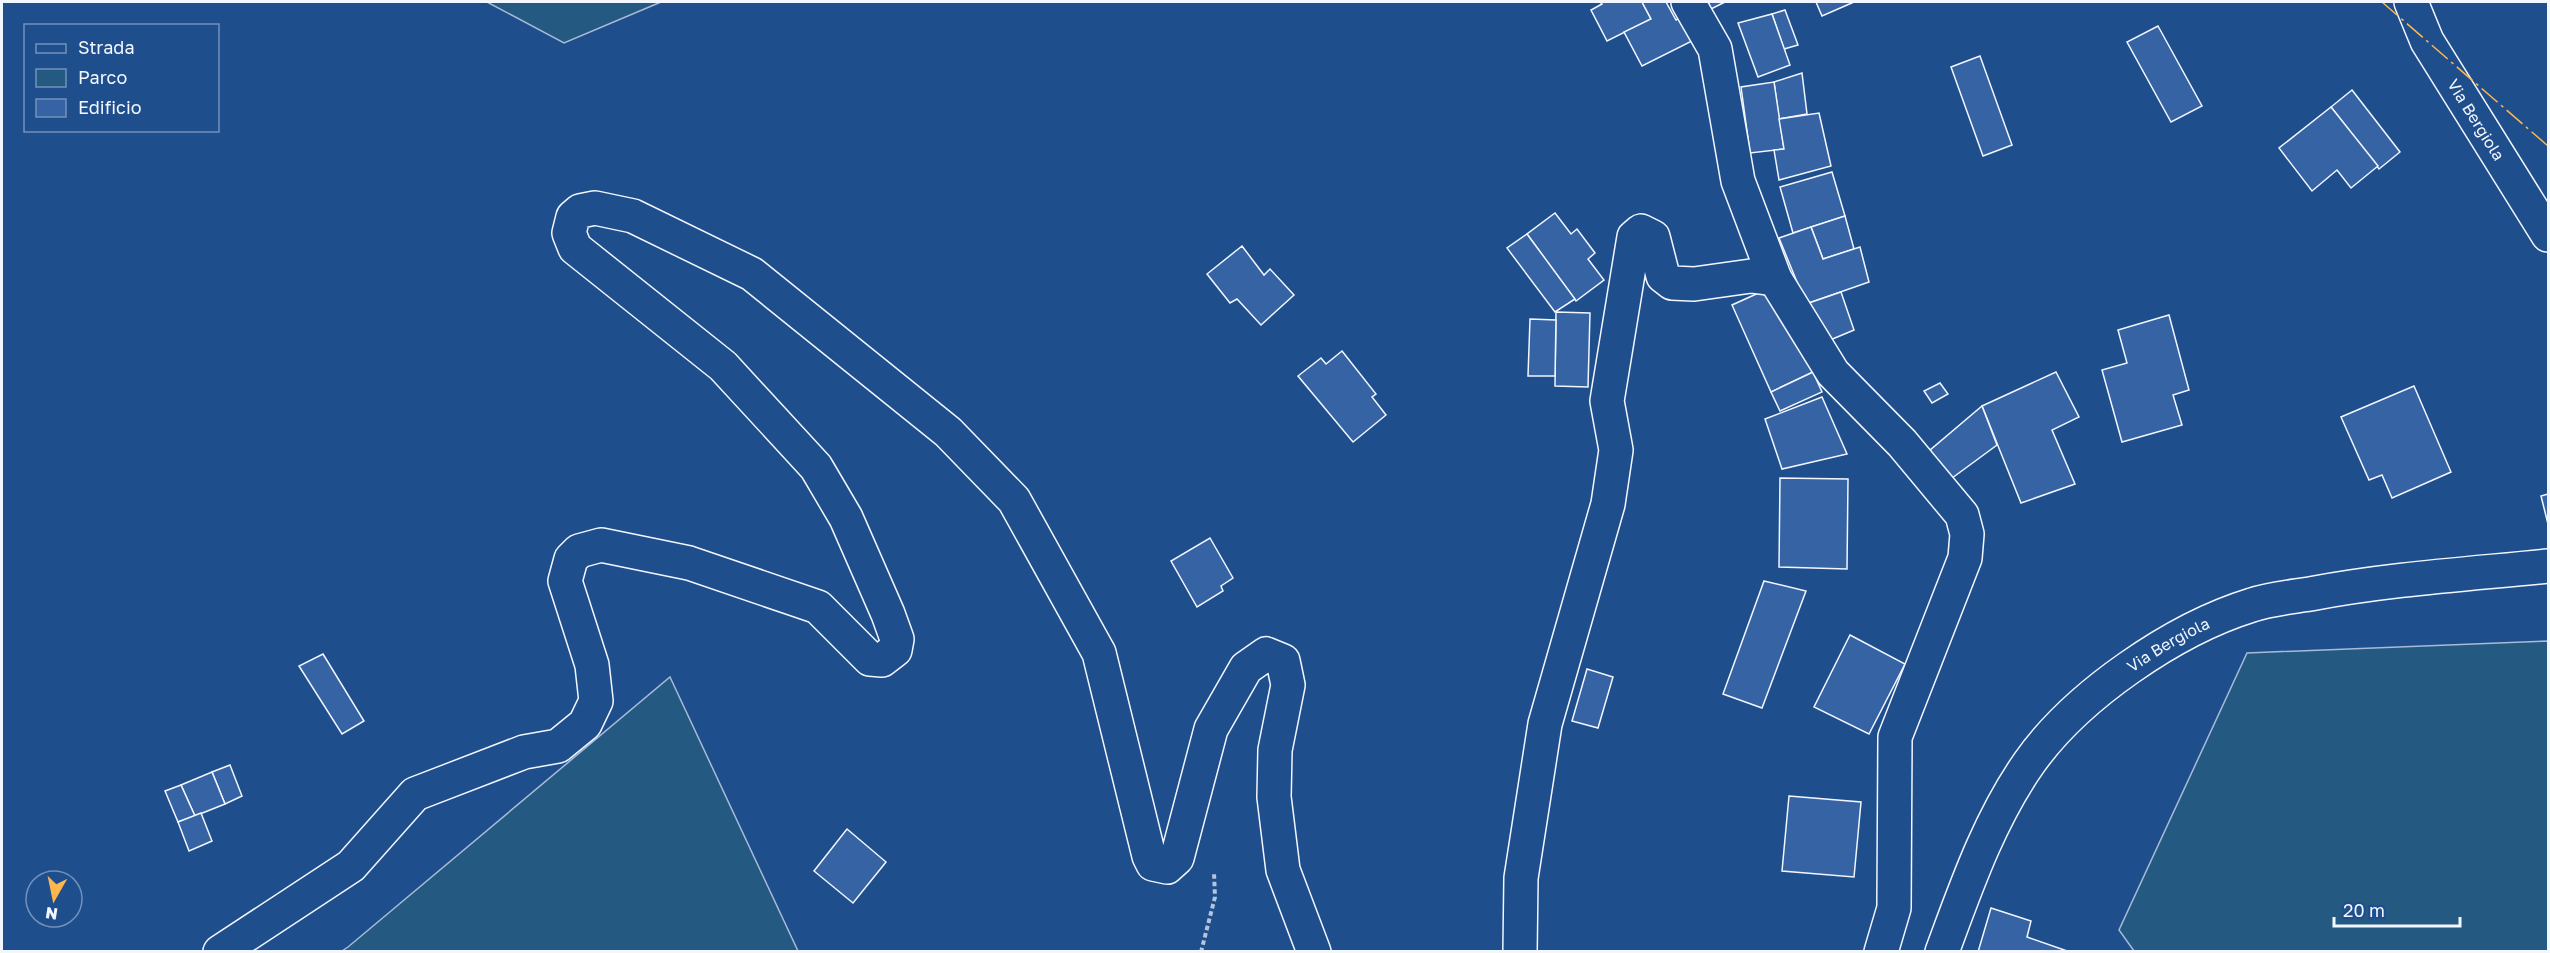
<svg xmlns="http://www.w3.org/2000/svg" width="2550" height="953" viewBox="0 0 2550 953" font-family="'Golos Text',sans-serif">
  <rect width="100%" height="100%" fill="#1f4e8c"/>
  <g fill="#245a82" stroke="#a8bbd7" stroke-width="1.5">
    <path d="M487 2H661L564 43Z"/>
    <path d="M2548 641V951H2134L2119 930 2247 653Z"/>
    <path d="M670 677 798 951H342L348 947Z"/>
  </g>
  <g fill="#3563a3" stroke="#f2f6ff" stroke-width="1.5">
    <path d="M1600 2H1642L1651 19 1607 41 1591 10 1602 4Z"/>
    <path d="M1642 2H1666L1676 20 1688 14 1700 37 1642 66 1624 32 1651 19Z"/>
    <path d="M1708 2H1725L1711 9Z"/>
    <path d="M1816 2H1854L1822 16Z"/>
    <path d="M1785 10 1798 45 1784 49 1772 14Z"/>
    <path d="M1772 14 1790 65 1758 77 1738 23Z"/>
    <path d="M2158 26 2202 106 2171 122 2127 42Z"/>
    <path d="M1980 56 2012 145 1983 156 1951 67Z"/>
    <path d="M1802 73 1807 114 1779 119 1774 82Z"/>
    <path d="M1774 82 1784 149 1750 153 1741 87Z"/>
    <path d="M2352 90 2400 152 2379 169 2331 107Z"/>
    <path d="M2331 107 2378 166 2351 188 2337 170 2312 191 2279 148Z"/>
    <path d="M1819 113 1831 166 1779 180 1774 150 1784 149 1779 119Z"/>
    <path d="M1832 172 1845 216 1793 233 1780 187Z"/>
    <path d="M1555 213 1571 234 1577 229 1595 253 1588 259 1604 280 1576 301 1527 234Z"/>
    <path d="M1845 216 1854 249 1823 259 1811 227Z"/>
    <path d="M1811 227 1823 259 1860 247 1869 282 1806 304 1779 238Z"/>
    <path d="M1527 234 1575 299 1555 312 1507 248Z"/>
    <path d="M1242 246 1264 275 1270 269 1294 295 1261 325 1237 299 1230 303 1207 274Z"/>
    <path d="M1774 286 1813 372 1771 392 1732 305Z"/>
    <path d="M1841 292 1854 330 1823 343 1806 304Z"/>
    <path d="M1556 312 1590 313 1588 387 1555 386Z"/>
    <path d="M2169 315 2189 390 2173 395 2182 425 2122 442 2102 370 2127 363 2118 330Z"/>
    <path d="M1530 319 1556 320 1555 376H1528Z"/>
    <path d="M1342 351 1376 394 1372 397 1386 415 1353 442 1298 376 1321 358 1326 364Z"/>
    <path d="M1813 372 1822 392 1780 411 1771 392Z"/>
    <path d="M2056 372 2079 417 2052 430 2075 484 2021 503 1982 406Z"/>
    <path d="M1940 383 1948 394 1932 403 1924 391Z"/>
    <path d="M2414 386 2451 472 2392 498 2382 475 2369 480 2341 417Z"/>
    <path d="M1822 397 1847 454 1782 469 1765 419Z"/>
    <path d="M1982 406 1997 445 1948 481 1929 451Z"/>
    <path d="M1780 478 1848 479 1847 569 1779 567Z"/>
    <path d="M2548 494V524L2541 496Z"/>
    <path d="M1210 538 1233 578 1221 586 1223 591 1197 607 1171 561Z"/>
    <path d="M1764 581 1806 591 1762 708 1723 694Z"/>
    <path d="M1850 635 1905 664 1869 734 1814 707Z"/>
    <path d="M323 654 364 721 342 734 299 666Z"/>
    <path d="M1587 669 1613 677 1598 728 1572 721Z"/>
    <path d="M230 765 242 796 225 804 212 772Z"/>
    <path d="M212 772 225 804 195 816 181 785Z"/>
    <path d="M181 785 195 816 178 822 165 791Z"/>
    <path d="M1789 796 1861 802 1854 877 1782 871Z"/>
    <path d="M201 813 212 841 189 851 178 822Z"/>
    <path d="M847 829 886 862 853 903 814 871Z"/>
    <path d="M1991 908 2031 921 2027 937 2070 952H1978Z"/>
  </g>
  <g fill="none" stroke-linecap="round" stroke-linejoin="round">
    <defs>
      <g id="minor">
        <path d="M1688 2 1715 49 1738 181 1775 279 1833 373 1902 443 1962 515 1967 534 1965 558 1895 737 1894 908 1881 952"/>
        <path id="s1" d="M2411 2 2427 41 2548 235"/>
        <path d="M220 952 351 866 415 794 524 752 558 746 585 724 596 701 592 665 565 581 571 559 579 551 601 545 689 563 818 607 870 659 882 660 895 650 897 639 888 614 846 518 816 467 723 366 575 248 569 233 573 217 580 211 595 208 633 216 752 274 948 432 1014 500 1099 653 1149 856 1153 864 1167 867 1177 858 1211 729 1246 668 1266 654 1283 661 1288 685 1275 750 1274 797 1283 870 1314 952"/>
        <path d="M1520 952 1521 878 1545 724 1608 504 1616 450 1607 401 1634 237 1641 231 1653 237 1663 276 1672 283 1694 284 1751 276 1775 279"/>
        <path id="s2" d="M1942 952C1966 887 1989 820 2029 763 2076 696 2174 629 2252 605 2270 599 2291 597 2310 594 2389 579 2469 574 2548 566"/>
      </g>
    </defs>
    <use href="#minor" stroke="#f2f6ff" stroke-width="36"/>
    <path stroke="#b3c4dc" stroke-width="4" stroke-dasharray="4.5 3" stroke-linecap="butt" d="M1201 952 1215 897 1214 873"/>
    <use href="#minor" stroke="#1f4e8c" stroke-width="33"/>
    <path stroke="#ffb74d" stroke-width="1.5" stroke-dasharray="21 4.5 3 4.5" stroke-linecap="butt" d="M2382 2 2548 146"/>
  </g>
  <g text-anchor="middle" stroke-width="4.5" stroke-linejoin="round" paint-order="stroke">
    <g font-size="16" fill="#f2f6ff" stroke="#1f4e8c">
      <text dy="6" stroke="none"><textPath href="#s1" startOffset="135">Via Bergiola</textPath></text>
      <text dy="6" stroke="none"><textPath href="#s2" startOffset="393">Via Bergiola</textPath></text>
    </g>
  </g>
  <rect width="2550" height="953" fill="none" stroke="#f2f6ff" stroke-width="6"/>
  <rect x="24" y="24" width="195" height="108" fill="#1f4e8c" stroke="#7391ba" stroke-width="1.5"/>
  <rect x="36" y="44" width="30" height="9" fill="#1f4e8c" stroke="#7391ba" stroke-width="1.5"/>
  <text x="78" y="54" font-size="18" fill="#f2f6ff">Strada</text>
  <rect x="36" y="69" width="30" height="18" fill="#245a82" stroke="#7391ba" stroke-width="1.5"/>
  <text x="78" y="84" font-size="18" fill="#f2f6ff">Parco</text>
  <rect x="36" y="99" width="30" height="18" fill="#3563a3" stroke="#7391ba" stroke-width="1.5"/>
  <text x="78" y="114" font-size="18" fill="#f2f6ff">Edificio</text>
  <g transform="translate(54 899) rotate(189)"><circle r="28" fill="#1f4e8c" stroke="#7391ba" stroke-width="1.5"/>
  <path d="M0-4.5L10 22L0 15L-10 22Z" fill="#ffb74d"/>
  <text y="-9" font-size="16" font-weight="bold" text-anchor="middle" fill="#f2f6ff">N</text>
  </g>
  <path d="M2334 917v9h126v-9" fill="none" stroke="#f2f6ff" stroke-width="3"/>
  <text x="2343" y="917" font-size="18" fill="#f2f6ff" stroke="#1f4e8c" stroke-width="4.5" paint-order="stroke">20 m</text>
</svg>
